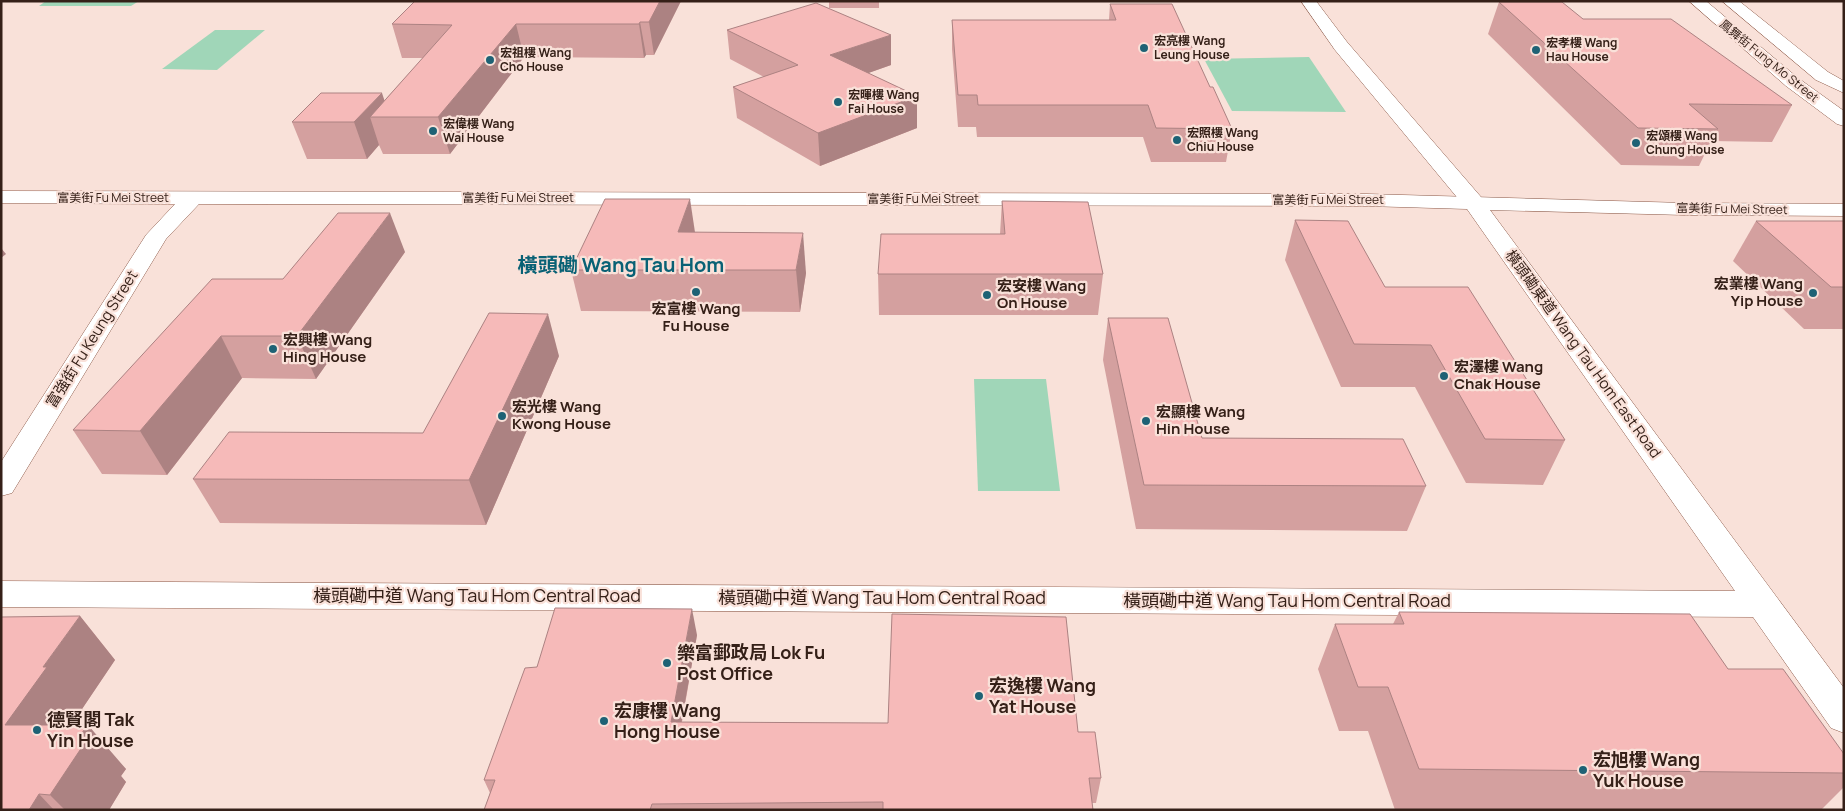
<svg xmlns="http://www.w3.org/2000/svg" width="1845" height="811" viewBox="0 0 1845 811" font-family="Manrope,'Noto Sans TC',sans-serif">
  <rect width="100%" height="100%" fill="#f9e1d9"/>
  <g fill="#a0d6b8">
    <path d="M46 1H139L131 6H39Z"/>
    <path d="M215 30H265L217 70 162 69Z"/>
    <path d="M1309 57 1346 112 1232 111 1204 59Z"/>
    <path d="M974 379H1046L1060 491H978Z"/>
  </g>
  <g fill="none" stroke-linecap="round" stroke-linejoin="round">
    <defs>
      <path id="minor" d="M1301 1H1316L1347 42 1481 197 1484 202 1481 207 1473 208 1465 207 1335 50Z"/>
      <path id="tertiary" d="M1 191 1367 194 1685 203 1844 204V216L1685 215 1490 210 1844 688V733L1831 728 1753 617 1 607V581L1735 591 1467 209 1367 206 199 204 166 239 12 493 1 496V462L146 235 175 204 1 203Z"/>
      <g id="secondary">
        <path d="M1689 1H1706L1798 78 1844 111V126L1837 124 1786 86Z"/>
        <path d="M1722 1H1739L1828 72 1844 81V93L1816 80Z"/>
      </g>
    </defs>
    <use href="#minor" stroke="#8e5c4b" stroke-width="1"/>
    <use href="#tertiary" stroke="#8e5c4b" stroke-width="1"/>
    <use href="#secondary" stroke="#8e5c4b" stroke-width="1"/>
    <use href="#minor" fill="#fff" fill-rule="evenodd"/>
    <use href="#tertiary" fill="#fff" fill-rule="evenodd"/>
    <use href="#secondary" fill="#fff" fill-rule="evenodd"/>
  </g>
  <g fill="#d4a09f">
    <path d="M415 1H681L654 55H646L644 58 524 57 450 154H383L379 145 367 159H307L292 122 384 101 423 58H402L392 24Z"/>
    <rect x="829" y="1" width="50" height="7"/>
    <path d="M1499 2 1583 19 1792 105 1772 142 1711 141 1699 166 1621 165 1488 34Z"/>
    <path d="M1110 4 1210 87 1232 129 1226 162H1151L1143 137H977L976 127H958L952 49V20H1109Z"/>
    <path d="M727 30 891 65 868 73 917 128 820 166 737 118 733 87 764 77 730 59Z"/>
    <path d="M1002 201 1103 274 1098 315H879L878 274 1000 234Z"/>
    <path d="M1295 220 1385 287 1565 440 1543 485 1466 483 1415 387H1341L1285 260Z"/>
    <path d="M1756 221H1844V329H1804L1733 261Z"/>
    <path d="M695 232 806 273 800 312 581 311 571 270Z"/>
    <path d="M405 252 316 379 242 378 167 475 102 474 73 430 283 279Z"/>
    <path d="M1108 318 1202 438 1426 486 1407 531 1136 529 1103 360Z"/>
    <path d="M559 356 486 525 220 523 193 479 423 433Z"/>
    <path d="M1399 612 1728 669 1844 754V787L1821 810H1395L1368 731H1339L1318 669 1335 624H1393Z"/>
    <path d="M80 616 115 660 82 709 85 712 76 725 126 769 121 776 126 782 109 810H1Z"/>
    <path d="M697 635 682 722 1078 732 1101 778 1096 803H1092L1093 810H484L490 793 484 780 537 667Z"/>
  </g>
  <g fill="#ac8282">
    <path d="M660 1H681L654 55 649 22Z"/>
    <path d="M640 22 646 55 644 58 639 24Z"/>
    <path d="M516 24 524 57 450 154 438 117Z"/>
    <path d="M891 35V65L832 86 830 55Z"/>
    <path d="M382 93 390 117H370L379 145 367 159 354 122Z"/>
    <path d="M917 96V128L820 166 818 133Z"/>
    <path d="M690 199 696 239 678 232Z"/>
    <path d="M390 213 405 252 316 379 297 336Z"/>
    <path d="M803 233 806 273 800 312 796 270Z"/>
    <path d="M1 248 6 254 1 258Z"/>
    <path d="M548 314 559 356 486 525 469 480Z"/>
    <path d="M221 336 242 378 167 475 140 431Z"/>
    <path d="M692 609 697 635 677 747 671 722Z"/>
    <path d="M80 616 115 660 82 709 85 712 46 769 5 725 43 667Z"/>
    <path d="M88 725 126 769 121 776 126 782 109 810H65L50 795 78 738Z"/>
    <path d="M39 794 54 810H29Z"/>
  </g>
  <g fill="#f6bab9" stroke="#ac8282">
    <path d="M415 1H660L649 22H640L639 24H516L438 117H370L452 25 392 24Z"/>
    <path d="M1499 2H1562L1583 19H1671L1792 105 1689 104 1718 129 1638 128Z"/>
    <path d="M816 3 891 35 830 55 917 96 818 133 733 87 798 65 727 30Z"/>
    <path d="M1110 4H1172L1210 87H1213L1232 129 1156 128 1148 105H978L977 95H958L952 20H1116Z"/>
    <path d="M321 93H382L354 122H292Z"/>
    <path d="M605 199H690L678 232 803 233 796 270H571Z"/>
    <path d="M1002 201 1088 202 1103 274H878L881 234H1005Z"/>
    <path d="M338 213H390L297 336H221L140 431 73 430 212 279H283Z"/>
    <path d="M1295 220 1348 221 1385 287H1468L1565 440 1485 439 1431 345 1354 344Z"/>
    <path d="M1756 221H1844V287H1831Z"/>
    <path d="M489 313 548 314 469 480 193 479 229 432 423 433Z"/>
    <path d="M1108 318H1168L1202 438 1403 439 1426 486 1144 485Z"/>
    <path d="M555 608 692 609 671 722 888 723 892 614 1066 617 1078 732H1095L1101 778H1089L1093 810H883V802L652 804 650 810H484L495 780H484L525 668 537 667Z"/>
    <path d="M1399 612 1690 614 1728 669H1783L1844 754V773L1419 769 1388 687H1358L1335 624H1404Z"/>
    <path d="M80 616 43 667H47L5 725H88L78 738H88L50 795 39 794 29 810H1V617Z"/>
  </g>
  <g fill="#1e6275" stroke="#f9e1d9" stroke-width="2">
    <circle cx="1144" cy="48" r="5"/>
    <circle cx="1536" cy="50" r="5"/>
    <circle cx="490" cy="60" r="5"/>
    <circle cx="838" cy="102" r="5"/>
    <circle cx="433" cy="131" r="5"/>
    <circle cx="1177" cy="140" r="5"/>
    <circle cx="1636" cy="143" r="5"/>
    <circle cx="696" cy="292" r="5"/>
    <circle cx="1813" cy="293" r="5"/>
    <circle cx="987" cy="295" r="5"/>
    <circle cx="273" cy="349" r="5"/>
    <circle cx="1444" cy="376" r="5"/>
    <circle cx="502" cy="416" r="5"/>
    <circle cx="1146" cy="421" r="5"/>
    <circle cx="667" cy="663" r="5"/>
    <circle cx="979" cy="696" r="5"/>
    <circle cx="604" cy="721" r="5"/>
    <circle cx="37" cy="730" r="5"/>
    <circle cx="1583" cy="770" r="5"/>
  </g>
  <g text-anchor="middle" stroke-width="4.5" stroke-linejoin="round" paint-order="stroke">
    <g font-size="12" font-weight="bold" fill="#352018" stroke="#f9e1d9" text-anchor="start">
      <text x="1154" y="45">宏亮樓 Wang<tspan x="1154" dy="14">Leung House</tspan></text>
      <text x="1546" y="47">宏孝樓 Wang<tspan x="1546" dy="14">Hau House</tspan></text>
      <text x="500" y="57">宏祖樓 Wang<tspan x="500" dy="14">Cho House</tspan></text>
      <text x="848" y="99">宏暉樓 Wang<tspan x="848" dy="14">Fai House</tspan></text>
      <text x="443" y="128">宏偉樓 Wang<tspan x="443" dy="14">Wai House</tspan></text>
      <text x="1187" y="137">宏照樓 Wang<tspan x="1187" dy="14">Chiu House</tspan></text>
      <text x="1646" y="140">宏頌樓 Wang<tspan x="1646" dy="14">Chung House</tspan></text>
    </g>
    <g font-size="12" fill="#352018" stroke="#f9e1d9">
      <text transform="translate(1769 61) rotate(39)" y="4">鳳舞街 Fung Mo Street</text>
      <text x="113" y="202">富美街 Fu Mei Street</text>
      <text x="518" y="202">富美街 Fu Mei Street</text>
      <text x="923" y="203">富美街 Fu Mei Street</text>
      <text x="1328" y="204">富美街 Fu Mei Street</text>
      <text transform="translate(1732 209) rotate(1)" y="4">富美街 Fu Mei Street</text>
    </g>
    <g font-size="15" font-weight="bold" fill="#352018" stroke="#f9e1d9" text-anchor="start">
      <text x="1803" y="289" text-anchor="end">宏業樓 Wang<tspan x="1803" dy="17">Yip House</tspan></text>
      <text x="997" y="291">宏安樓 Wang<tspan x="997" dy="17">On House</tspan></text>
      <text x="696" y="314" text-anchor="middle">宏富樓 Wang<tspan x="696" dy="17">Fu House</tspan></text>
      <text x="283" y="345">宏興樓 Wang<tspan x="283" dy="17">Hing House</tspan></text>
      <text x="1454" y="372">宏澤樓 Wang<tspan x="1454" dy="17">Chak House</tspan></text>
      <text x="512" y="412">宏光樓 Wang<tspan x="512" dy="17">Kwong House</tspan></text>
      <text x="1156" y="417">宏顯樓 Wang<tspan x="1156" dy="17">Hin House</tspan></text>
    </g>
    <g font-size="15" fill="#352018" stroke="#f9e1d9">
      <text transform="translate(92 339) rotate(-58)" y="5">富強街 Fu Keung Street</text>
      <text transform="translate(1583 354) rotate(54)" y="5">橫頭磡東道 Wang Tau Hom East Road</text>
    </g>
    <g font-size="18" fill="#352018" stroke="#f9e1d9">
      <text x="477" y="602">橫頭磡中道 Wang Tau Hom Central Road</text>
      <text x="882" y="604">橫頭磡中道 Wang Tau Hom Central Road</text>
      <text x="1287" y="607">橫頭磡中道 Wang Tau Hom Central Road</text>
    </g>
    <g font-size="18" font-weight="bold" fill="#352018" stroke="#f9e1d9" text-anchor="start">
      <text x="677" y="659">樂富郵政局 Lok Fu<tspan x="677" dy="21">Post Office</tspan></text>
      <text x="989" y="692">宏逸樓 Wang<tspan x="989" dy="21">Yat House</tspan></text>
      <text x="614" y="717">宏康樓 Wang<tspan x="614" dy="21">Hong House</tspan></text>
      <text x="47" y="726">德賢閣 Tak<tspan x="47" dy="21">Yin House</tspan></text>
      <text x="1593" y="766">宏旭樓 Wang<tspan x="1593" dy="21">Yuk House</tspan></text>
    </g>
    <g font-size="20" font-weight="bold" fill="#096175" stroke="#f9e1d9">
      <text x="621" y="272">橫頭磡 Wang Tau Hom</text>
    </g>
  </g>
  <rect width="1845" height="811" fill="none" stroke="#352018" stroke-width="5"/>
</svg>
